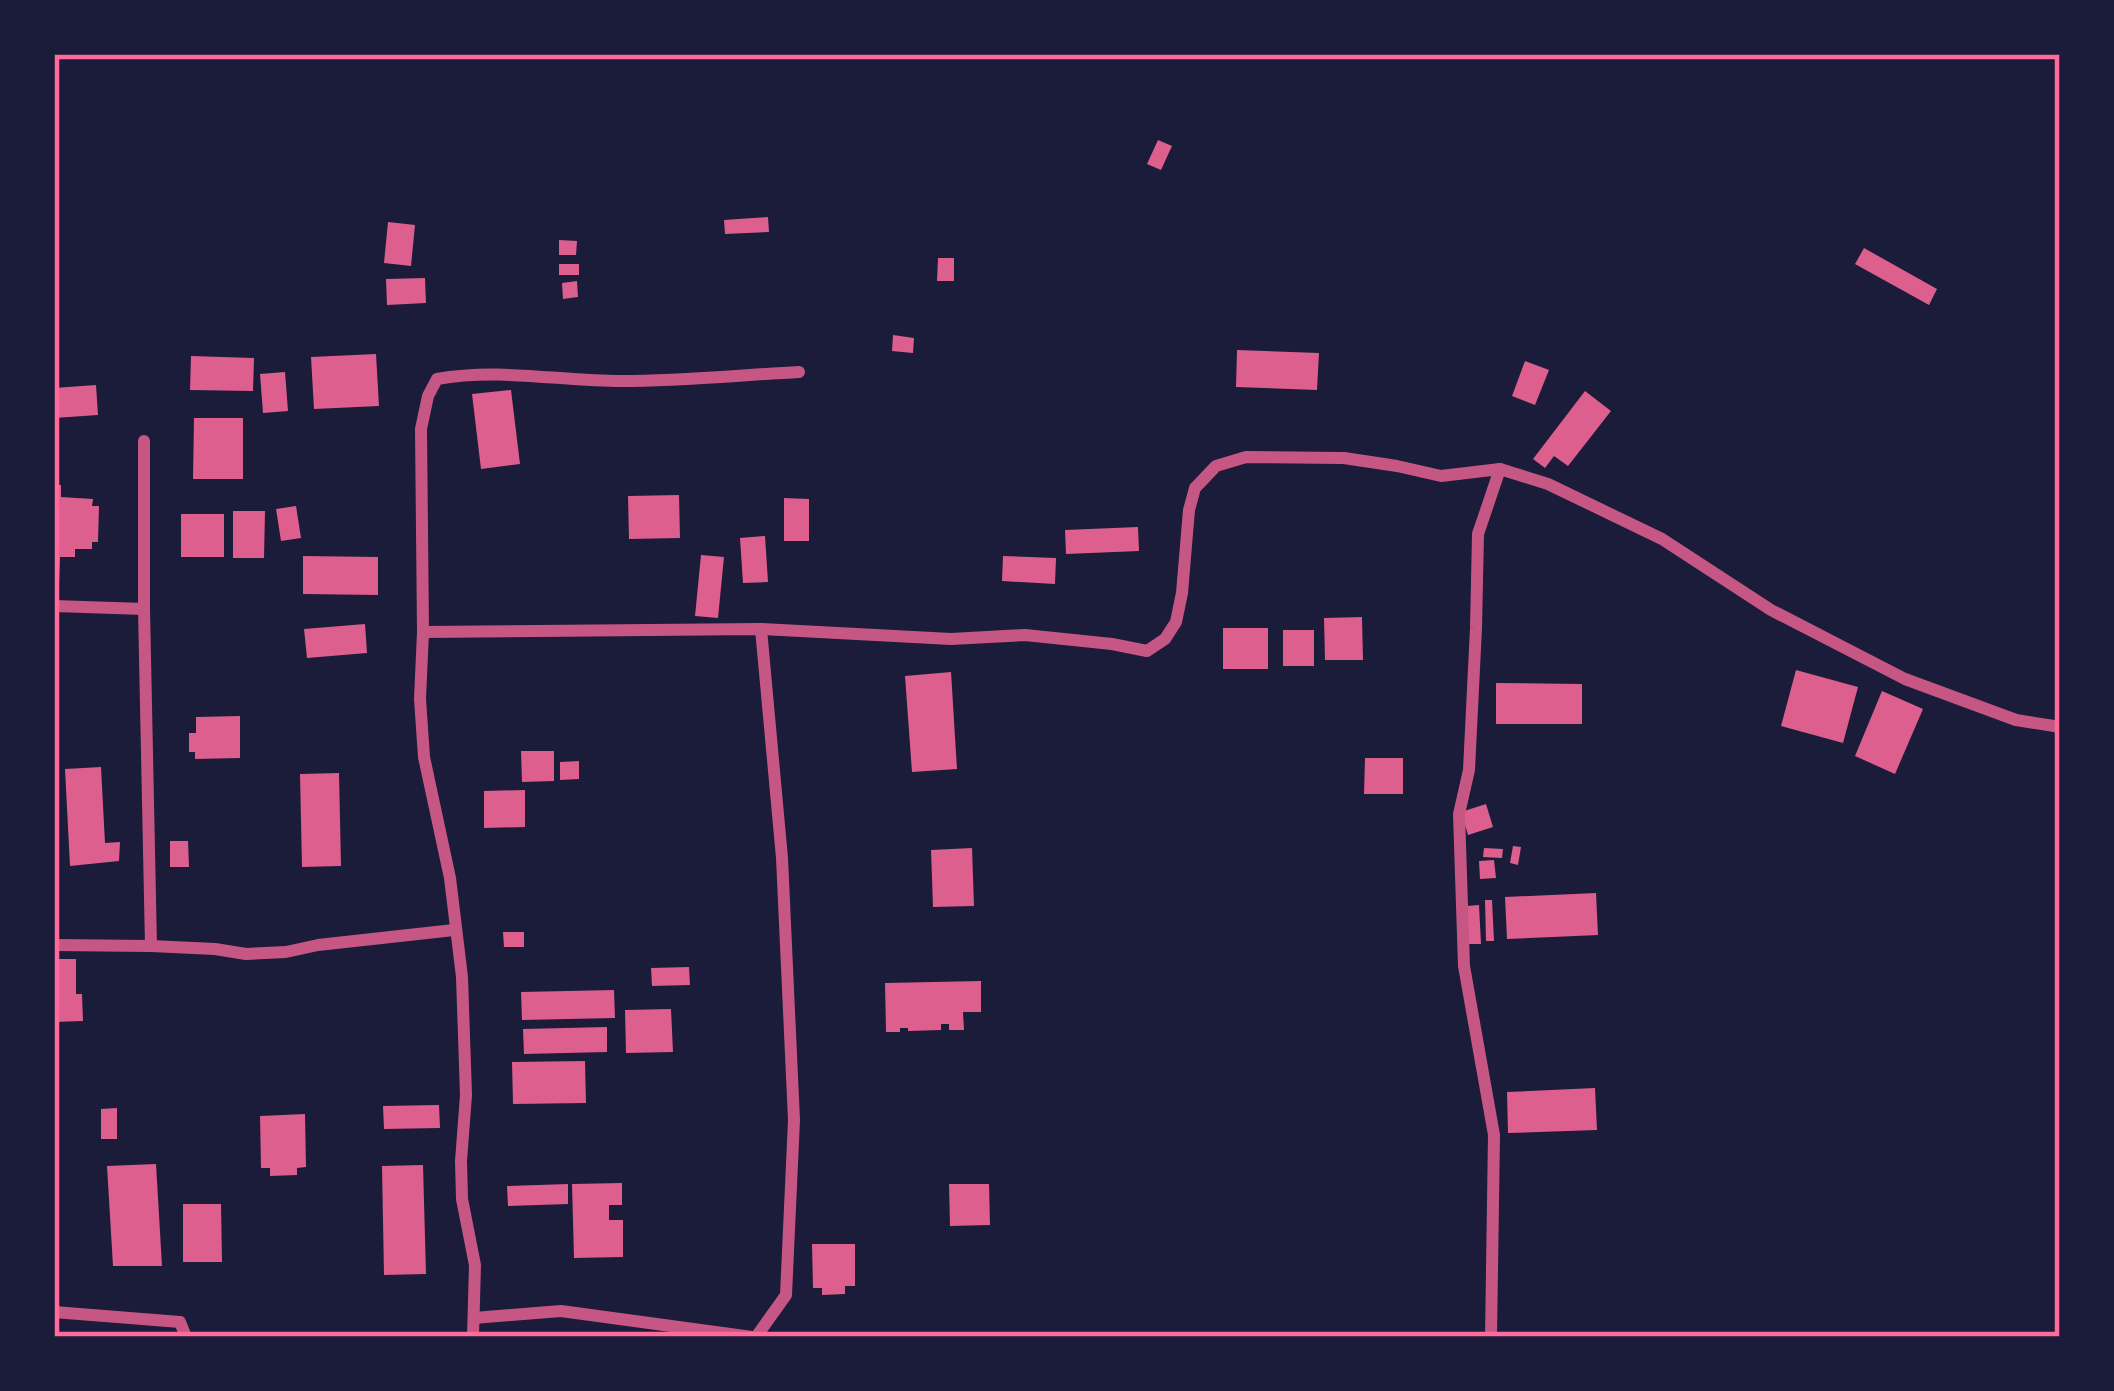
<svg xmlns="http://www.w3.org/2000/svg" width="2114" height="1391" viewBox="0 0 2114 1391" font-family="Arial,sans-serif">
  <rect width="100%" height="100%" fill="#1b1b3a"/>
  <g fill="#dd5f8e">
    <path d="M1158 140 1172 146 1161 170 1147 164Z"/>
    <path d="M768 217 769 232 725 234 724 220Z"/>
    <path d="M388 222 415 225 411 266 384 263Z"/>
    <path d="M559 240 577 241 576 255H559Z"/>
    <path d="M1864 248 1937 289 1929 305 1855 264Z"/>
    <path d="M938 258H954V281H937Z"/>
    <rect x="559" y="264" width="20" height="11"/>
    <path d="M425 278 426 303 387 305 386 279Z"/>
    <path d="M577 281 578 297 563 299 562 283Z"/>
    <path d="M893 335 914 338 913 353 892 351Z"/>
    <path d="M1237 350 1319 353 1317 390 1236 387Z"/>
    <path d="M376 354 379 406 314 409 311 357Z"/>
    <path d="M191 356 254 358 253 391 190 390Z"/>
    <path d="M1525 361 1549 370 1535 405 1512 396Z"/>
    <path d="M285 372 288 411 263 413 260 374Z"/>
    <path d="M96 385 98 415 54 418V388Z"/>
    <path d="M511 390 520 464 481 469 472 394Z"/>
    <path d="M1585 391 1611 411 1568 466 1554 456 1545 468 1533 459Z"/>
    <path d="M194 418H243V479H193Z"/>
    <path d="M54 485H61V497L93 499 92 506H99L98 542H92V549H75V557H60L59 584H54Z"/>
    <path d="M679 495 680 538 629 539 628 496Z"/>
    <path d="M784 498 809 499V541H784Z"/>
    <path d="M296 506 301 538 281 541 276 509Z"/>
    <path d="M233 511H265L264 558H233Z"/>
    <rect x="181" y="514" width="43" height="43"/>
    <path d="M1138 527 1139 551 1066 554 1065 530Z"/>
    <path d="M765 536 768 582 743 583 740 538Z"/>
    <path d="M701 555 724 557 718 618 695 616Z"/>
    <path d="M303 556 378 557V595L303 594Z"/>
    <path d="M1003 556 1056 558 1055 584 1002 581Z"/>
    <path d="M1362 617 1363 660H1325L1324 618Z"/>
    <path d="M365 624 367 653 307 658 304 629Z"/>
    <rect x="1223" y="628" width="45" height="41"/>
    <rect x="1283" y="630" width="31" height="36"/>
    <path d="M1796 670 1858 687 1843 743 1781 726Z"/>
    <path d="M951 672 957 769 912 772 905 676Z"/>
    <path d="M1496 683 1582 684V724H1496Z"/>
    <path d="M1882 691 1923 709 1895 774 1855 756Z"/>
    <path d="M240 716V758L195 759V752H189V733H196V717Z"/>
    <path d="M521 751H554V781L522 782Z"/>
    <path d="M1365 758H1403V794H1364Z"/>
    <path d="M579 761V779L560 780V762Z"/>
    <path d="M101 767 105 843 120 842 119 861 70 866 65 769Z"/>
    <path d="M339 773 341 866 302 867 300 774Z"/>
    <path d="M525 790V827L484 828V791Z"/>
    <path d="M1486 804 1493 827 1468 835 1461 812Z"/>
    <path d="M170 841H188L189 867H170Z"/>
    <path d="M1513 846 1521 847 1518 865 1510 863Z"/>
    <path d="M972 848 974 906 933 907 931 850Z"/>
    <path d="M1484 848 1503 849 1502 858 1483 857Z"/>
    <path d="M1494 860 1496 878 1480 879 1479 861Z"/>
    <path d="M1596 893 1598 935 1507 939 1505 897Z"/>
    <path d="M1485 900H1492L1494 941H1486Z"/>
    <path d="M1479 905 1481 944H1468L1467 906Z"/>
    <path d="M503 932H524V947H504Z"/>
    <path d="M54 959H76V994H82L83 1021 54 1022Z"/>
    <path d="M689 967 690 985 652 986 651 968Z"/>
    <path d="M981 981V1012H963L964 1030H949V1024H941V1030L908 1031V1028H900V1032H886L885 983Z"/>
    <path d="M614 990 615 1018 522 1020 521 992Z"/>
    <path d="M671 1009 673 1052 626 1053 625 1010Z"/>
    <path d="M607 1027V1052L524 1054 523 1029Z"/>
    <path d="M585 1061 586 1103 513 1104 512 1062Z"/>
    <path d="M1595 1088 1597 1130 1508 1133 1507 1092Z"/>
    <path d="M439 1105 440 1128 384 1129 383 1106Z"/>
    <path d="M117 1108V1139H101V1109Z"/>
    <path d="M305 1114 306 1167 297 1168V1175L270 1176V1168H261L260 1116Z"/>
    <path d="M156 1164 162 1266H113L107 1166Z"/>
    <path d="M423 1165 426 1274 384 1275 382 1166Z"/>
    <path d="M622 1183V1205H609V1220H623V1257L574 1258 572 1184Z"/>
    <path d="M568 1184V1204L508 1206 507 1186Z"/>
    <path d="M949 1184H989L990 1225 950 1226Z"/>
    <path d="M183 1204H221L222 1262H183Z"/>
    <path d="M812 1244H855V1286H845V1294L822 1295V1288H813Z"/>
  </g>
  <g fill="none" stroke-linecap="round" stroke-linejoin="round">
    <g stroke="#c65784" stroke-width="12">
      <path d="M144 441V609L151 946"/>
      <path d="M54 606 144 609"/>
      <path d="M423 632 761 629 951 639 1025 635 1112 644 1147 651 1165 639 1176 622 1182 593 1189 510 1195 488 1216 466 1246 457 1344 458 1397 466 1441 476 1500 469 1548 484 1662 539 1771 610 1905 679 2016 720 2060 727"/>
      <path d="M54 945 151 946 215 949 246 954 286 952 318 945 454 930"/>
      <path d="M54 1312 180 1322 186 1337"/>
      <path d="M474 1318 561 1311 752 1337"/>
      <path d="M473 1337 475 1265 462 1199 461 1161 466 1095 462 977 450 878 424 757 420 699 423 632 421 429 428 396 437 379C499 368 560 381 622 381 681 381 740 375 799 372"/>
      <path d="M756 1337 786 1295 794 1120 782 858 761 629"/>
      <path d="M1491 1337 1494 1135 1464 966 1459 814 1469 770 1476 628 1478 534 1500 469"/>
    </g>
  </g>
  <rect width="2114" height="1391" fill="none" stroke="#1b1b3a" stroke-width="114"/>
  <rect x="57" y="57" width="2000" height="1277" fill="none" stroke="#ff6b9d" stroke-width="4.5"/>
</svg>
